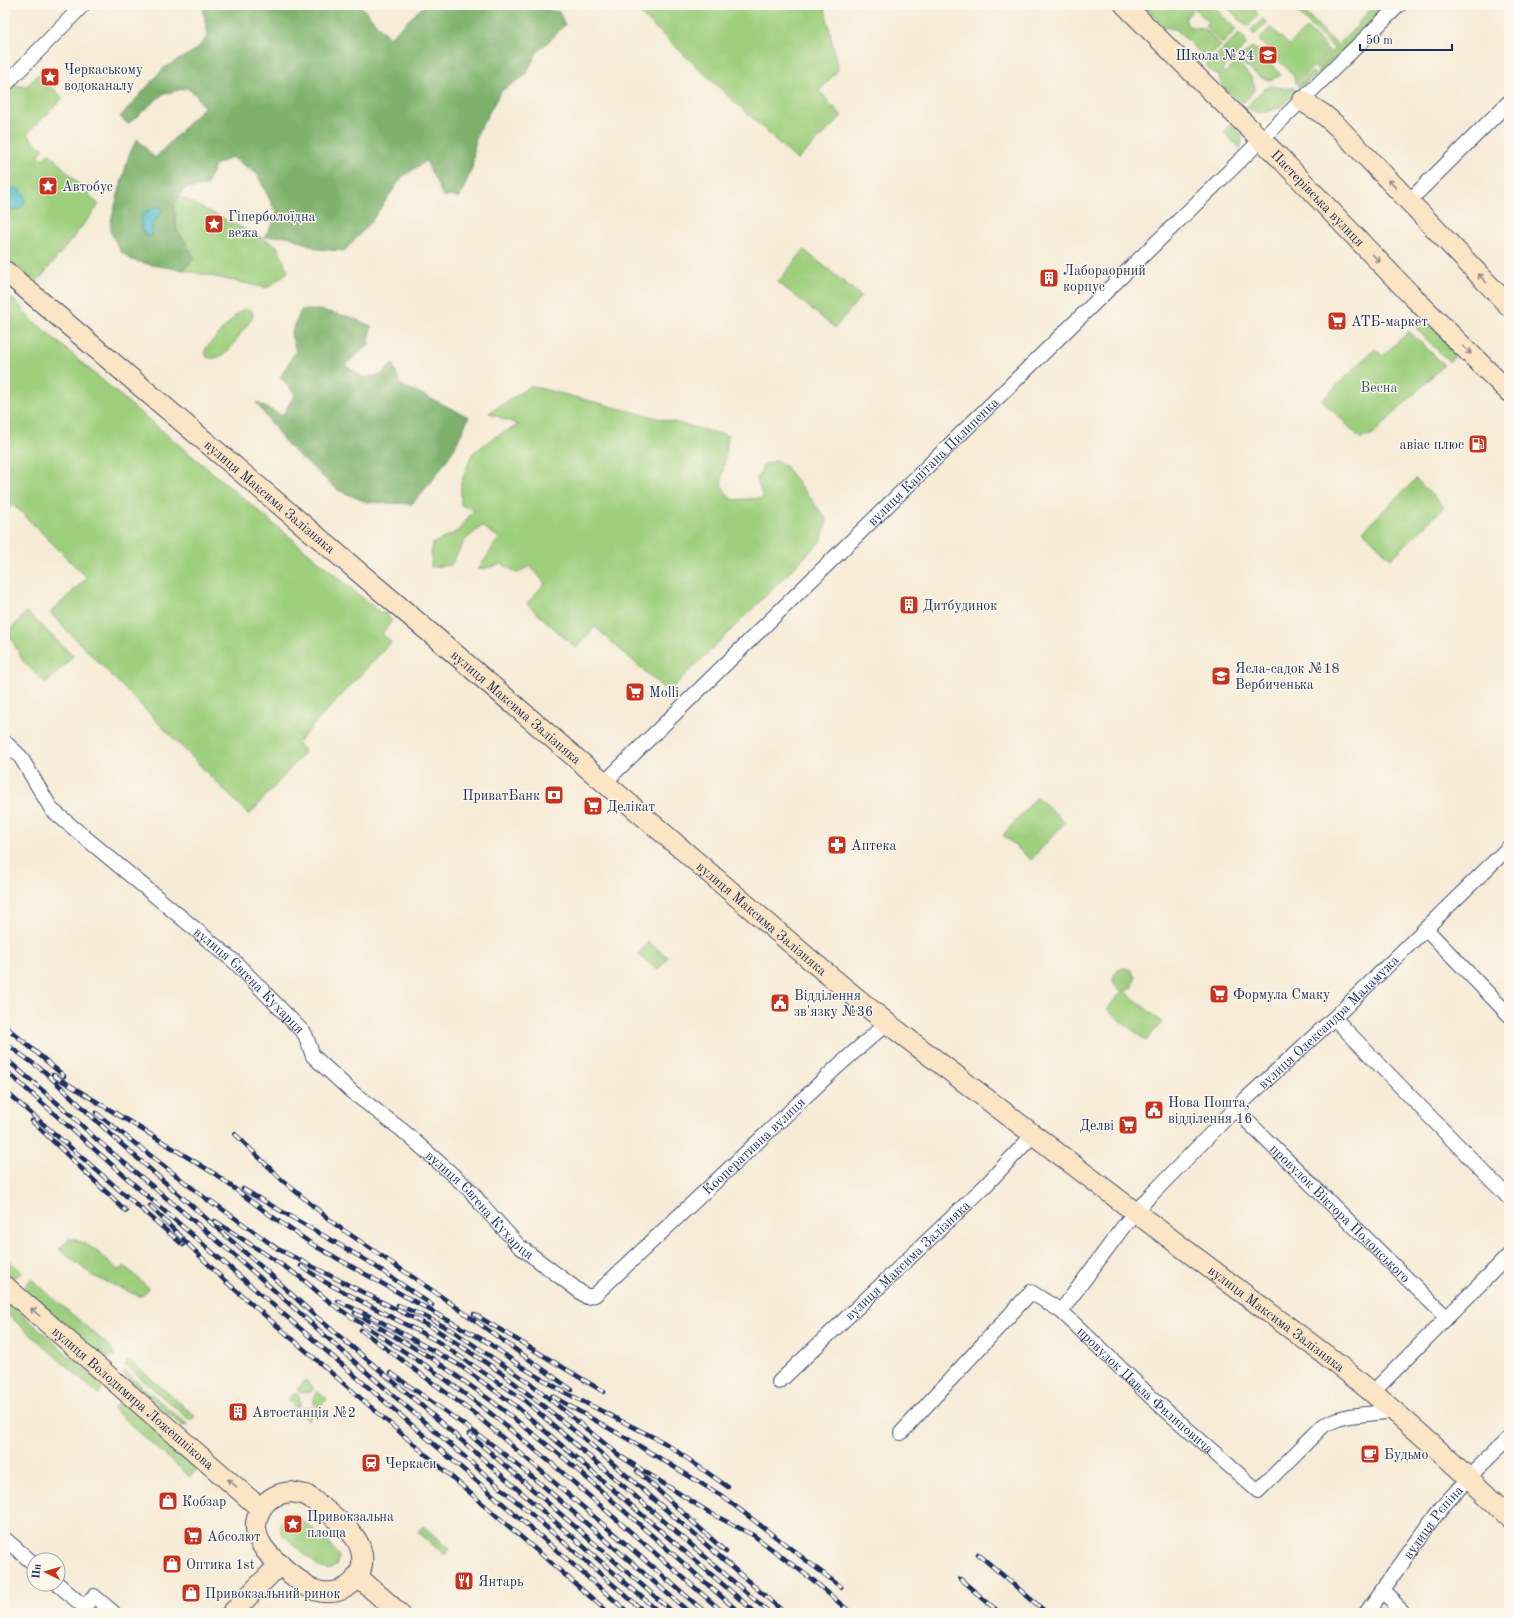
<svg xmlns="http://www.w3.org/2000/svg" width="1514" height="1618" viewBox="0 0 1514 1618" font-family="'Old Standard TT',serif">
  <rect width="100%" height="100%" fill="#fbf7ec"/>
  <filter id="ink" filterUnits="userSpaceOnUse"><feTurbulence type="fractalNoise" baseFrequency=".025" numOctaves="2"/><feDisplacementMap in="SourceGraphic" scale="8" xChannelSelector="R" yChannelSelector="G"/><feConvolveMatrix kernelMatrix="1 2 1 2 8 2 1 2 1" color-interpolation-filters="sRGB"/></filter>
  <filter id="wash" filterUnits="userSpaceOnUse"><feTurbulence type="fractalNoise" baseFrequency=".012" numOctaves="4" result="noise"/><feDisplacementMap in="SourceGraphic" scale="16" xChannelSelector="R" yChannelSelector="G"/><feGaussianBlur stdDeviation="0.9" result="paint"/><feColorMatrix in="noise" values="0 0 0 0 0 0 0 0 0 0 0 0 0 0 0 0 0 1.4 0 .05"/><feComposite in="paint" operator="in"/></filter>
  <g filter="url(#wash)">
    <rect width="100%" height="100%" fill="#f6ebd6"/>
    <g fill="#9ecf7d" stroke="#5c7f6e">
      <path d="M631 5H822L825 9 838 70 819 91 842 116 797 160Z"/>
      <path d="M1142 5H1197L1185 19 1188 26 1205 29 1221 46 1210 57 1212 60 1237 35H1241L1245 39 1246 45 1222 70 1225 73 1237 62 1251 77 1255 88 1249 97 1243 103C1234 98 1218 85 1219 74L1213 73 1208 68 1204 57 1176 29 1164 27Z"/>
      <path d="M1199 5H1213L1236 30 1222 44 1205 26 1208 21 1195 9Z"/>
      <path d="M1225 5H1261L1255 11 1259 15 1247 27Z"/>
      <path d="M1298 5 1337 44 1333 48 1294 9Z"/>
      <path d="M1375 5H1386L1380 16 1339 56 1325 65 1321 73 1315 68 1357 26 1358 23Z"/>
      <path d="M1263 19 1267 23 1254 35 1251 30Z"/>
      <path d="M1271 27 1289 45 1307 28 1330 51 1296 84 1293 75 1259 40Z"/>
      <path d="M1252 47 1257 50 1281 75 1270 80 1262 78 1240 62 1239 59Z"/>
      <path d="M1312 72 1316 75 1299 89 1298 85Z"/>
      <path d="M39 74 63 98 27 134 39 147 41 146 44 149 38 155 42 159 49 153 99 205 34 286 5 262V95L15 85 26 87Z"/>
      <path d="M1271 86 1286 89 1293 87 1296 93C1283 106 1265 121 1246 107L1263 90Z"/>
      <path d="M1231 124C1240 132 1245 137 1240 149L1224 132Z"/>
      <path d="M179 196 277 246 288 272 267 288 183 270 194 258 186 243 176 229 174 204Z"/>
      <path d="M804 250 861 296 835 328 778 282Z"/>
      <path d="M5 293 23 308V312L130 404 382 614 384 612 392 621 382 633 391 642 297 743 305 752 249 815 50 613 87 578 13 504 5 512Z"/>
      <path d="M245 309 252 311 253 317 228 351C224 356 213 360 207 357L205 352 206 348 239 312Z"/>
      <path d="M1423 327 1435 328 1454 348V357L1449 362 1416 328Z"/>
      <path d="M1409 331 1444 365 1373 434 1367 437 1360 438 1322 400 1375 349 1383 356Z"/>
      <path d="M531 386 728 436 721 485 732 500 763 498 757 479 764 464 778 461 785 466 827 520 821 541 668 692 595 627 576 648 527 604 545 583 530 566 517 573 502 564 478 570 499 538 482 526 465 540 451 565 431 567 432 544 458 531 474 510 461 505V483L472 454 493 438 519 425 489 413Z"/>
      <path d="M1416 479 1444 507 1391 559 1363 531Z"/>
      <path d="M27 612 73 656 46 684 23 661 8 632Z"/>
      <path d="M1037 797 1065 822 1031 860 1003 835Z"/>
      <path d="M648 942 668 957 658 970 638 955Z"/>
      <path d="M1124 968 1131 970 1135 977 1133 987 1125 991 1162 1022 1146 1041 1107 1009 1122 991 1114 985C1111 977 1115 970 1124 968Z"/>
      <path d="M70 1238C92 1244 102 1256 119 1271L124 1266 149 1288 142 1296H139L93 1276 59 1249Z"/>
      <path d="M5 1257 22 1272C17 1276 12 1280 5 1276Z"/>
      <path d="M31 1279 109 1346 116 1355 107 1358 101 1357 26 1293 25 1286Z"/>
      <path d="M5 1299 104 1387 98 1394 5 1312Z"/>
      <path d="M129 1360 195 1416 191 1421 125 1365Z"/>
      <path d="M123 1370 188 1425 183 1426 180 1424 125 1376Z"/>
      <path d="M305 1380 314 1388 311 1392 301 1393 297 1390Z"/>
      <path d="M317 1391 327 1399 319 1408 314 1404V1395Z"/>
      <path d="M295 1393 299 1396 300 1405 297 1408 288 1400Z"/>
      <path d="M121 1400 198 1468 190 1477 113 1409Z"/>
      <path d="M312 1407 316 1411 308 1420 299 1412 303 1408Z"/>
      <path d="M291 1515C301 1516 336 1547 339 1557L336 1566 328 1570 319 1567 284 1536C277 1527 280 1518 291 1515Z"/>
      <path d="M423 1526 450 1549 445 1555 418 1532Z"/>
    </g>
    <g fill="#7eb26c" stroke="#4c7065">
      <path d="M211 5H360L389 38 425 5H527L559 12 565 25 536 54 525 76 501 91 476 136 472 168 460 197 443 196 426 161 402 177 371 222 344 251 318 249 288 236 264 237 278 216 257 174 232 157 215 165 206 186 185 188 174 204 176 229 187 245 194 258 183 270 152 265 132 260 121 252 111 233V221L129 155 137 139 155 158 204 107 195 94 187 88 163 94 128 124 120 117 164 68 197 49 208 36 203 10Z"/>
      <path d="M301 310H320L350 317 371 326 369 344 345 365 363 377 381 375 393 363 400 384 469 417 454 449 432 481 412 504 366 502 338 490 288 446 256 402 282 416 295 394 280 377 296 351 291 334Z"/>
    </g>
    <g fill="#54c0cd" stroke="#387896">
      <circle cx="14" cy="199" r="11"/>
      <path d="M157 206 161 208 162 212 152 224V236L147 237 142 229 141 219 146 212Z"/>
    </g>
  </g>
  <g filter="url(#ink)">
    <g fill="none" stroke-linecap="round" stroke-linejoin="round">
      <defs>
        <g id="street">
          <path d="M5 85 83 5"/>
          <path d="M1409 201 1509 102"/>
          <path id="s1" d="M5 742 20 756 52 810 236 963 305 1034 313 1056 352 1092 402 1130 470 1190 481 1204 519 1246 587 1297 595 1295 837 1067 887 1023"/>
          <path id="s2" d="M604 783 1399 5"/>
          <path d="M1426 929 1509 1015"/>
          <path d="M1334 1018 1509 1198"/>
          <path id="s3" d="M1235 1109 1446 1317"/>
          <path id="s4" d="M1061 1311 1126 1223 1148 1198 1235 1109 1334 1018 1509 847"/>
          <path id="s5" d="M779 1382 985 1186 1033 1135"/>
          <path d="M1373 1392 1509 1255"/>
          <path id="s6" d="M901 1433 1031 1292 1061 1311 1152 1398 1258 1491 1324 1425 1338 1419 1349 1416 1394 1411"/>
          <path d="M5 1539 34 1564"/>
          <path d="M58 1584 84 1607 94 1596 114 1613"/>
          <path d="M1382 1591 1405 1613"/>
          <path id="s7" d="M1366 1613 1441 1508 1478 1468 1509 1438"/>
        </g>
        <g id="secondary">
          <path id="s8" d="M1125 5 1209 89 1279 157 1413 297 1509 392"/>
          <path d="M1302 101 1323 114 1338 127 1509 306"/>
          <path id="s9" d="M5 271 448 648 814 963 887 1023 1135 1212 1327 1356C1391 1406 1451 1460 1509 1517"/>
          <path id="s10" d="M5 1286 261 1509"/>
          <path d="M291 1492 306 1495 312 1499C326 1511 354 1529 360 1547 372 1581 335 1604 306 1586 285 1568 241 1543 261 1509 267 1498 279 1493 291 1492Z"/>
          <path d="M357 1576 399 1613"/>
          <path d="M232 1613 280 1564"/>
        </g>
      </defs>
      <use href="#street" stroke="#3c4b70" stroke-width="16"/>
      <use href="#secondary" stroke="#3c4b70" stroke-width="22"/>
      <use href="#street" stroke="#fff" stroke-width="14"/>
      <use href="#secondary" stroke="#fce5c4" stroke-width="20"/>
      <defs>
        <g id="rail">
          <path d="M5 1026 64 1076"/>
          <path d="M5 1043 45 1072 119 1142 273 1277 313 1314 414 1399 660 1613"/>
          <path d="M5 1058 71 1115 97 1140 232 1253 357 1364 646 1613"/>
          <path d="M5 1070 146 1195 629 1613"/>
          <path d="M53 1075 215 1174 267 1213 315 1246 487 1342 522 1367 564 1392 665 1443 728 1487"/>
          <path d="M5 1091 183 1245"/>
          <path d="M96 1113 214 1205"/>
          <path d="M32 1121 126 1211"/>
          <path d="M235 1134 282 1180 336 1225 442 1297 572 1390"/>
          <path d="M243 1189 369 1262 432 1305"/>
          <path d="M211 1201 278 1249 435 1329 503 1374 581 1436 785 1613"/>
          <path d="M150 1206 224 1280 609 1613"/>
          <path d="M215 1221 300 1277 332 1304 359 1322 434 1371 489 1412 556 1467 724 1613"/>
          <path d="M301 1266 325 1282 437 1341 523 1399 770 1613"/>
          <path d="M338 1301 376 1319 459 1365 516 1406 756 1613"/>
          <path d="M398 1305 428 1318 453 1331 530 1383 620 1456 710 1513 753 1535 813 1580 851 1613"/>
          <path d="M355 1313 433 1359 493 1402 564 1458 740 1613"/>
          <path d="M474 1314 604 1392"/>
          <path d="M361 1330 475 1414 706 1613"/>
          <path d="M391 1373 494 1446 542 1485 690 1613"/>
          <path d="M552 1396 628 1439 722 1496 841 1587"/>
          <path d="M469 1434 674 1613"/>
          <path d="M637 1471 726 1552"/>
          <path d="M978 1554 1047 1613"/>
          <path d="M960 1579 1000 1613"/>
        </g>
      </defs>
      <use href="#rail" stroke="#1b2f5e" stroke-width="4.5"/>
      <use href="#rail" stroke="#fbf7ec" stroke-width="3" stroke-dasharray="9" stroke-linecap="butt"/>
    </g>
    <defs><path id="oneway-shaft" d="M-6 0H5M1.5-3L5.5 0L1.5 3" fill="none" stroke-width="1.6" stroke-linecap="round" stroke-linejoin="round"/></defs>
    <g stroke="#8c8a91">
      <use href="#oneway-shaft" transform="translate(1392 184) rotate(-134)"/>
      <use href="#oneway-shaft" transform="translate(1376 258) rotate(46)"/>
      <use href="#oneway-shaft" transform="translate(1482 278) rotate(-134)"/>
      <use href="#oneway-shaft" transform="translate(1467 350) rotate(44)"/>
      <use href="#oneway-shaft" transform="translate(35 1312) rotate(-139)"/>
      <use href="#oneway-shaft" transform="translate(232 1483) rotate(-139)"/>
    </g>
  </g>
  <defs>
    <symbol id="school-square" viewBox="-11 -11 22 22"><rect x="-9" y="-9" width="18" height="18" rx="4" fill="#c8321e" stroke="#fbf7ec"/><path d="M0-5L7-2L0 1L-7-2ZM-4 1L0 2.5L4 1V4Q0 6-4 4Z" fill="#fff"/></symbol>
    <symbol id="sight-square" viewBox="-11 -11 22 22"><rect x="-9" y="-9" width="18" height="18" rx="4" fill="#c8321e" stroke="#fbf7ec"/><path d="M0-6L1.8-2.2L6-1.7L2.9 1.2L3.7 5.4L0 3.3L-3.7 5.4L-2.9 1.2L-6-1.7L-1.8-2.2Z" fill="#fff"/></symbol>
    <symbol id="building-square" viewBox="-11 -11 22 22"><rect x="-9" y="-9" width="18" height="18" rx="4" fill="#c8321e" stroke="#fbf7ec"/><path d="M-4-6H4V6H1V3H-1V6H-4ZM-2.5-4.3h1.7v1.8h-1.7ZM.8-4.3h1.7v1.8H.8ZM-2.5-1h1.7V.8h-1.7ZM.8-1h1.7V.8H.8Z" fill="#fff"/></symbol>
    <symbol id="supermarket-square" viewBox="-11 -11 22 22"><rect x="-9" y="-9" width="18" height="18" rx="4" fill="#c8321e" stroke="#fbf7ec"/><path d="M-6-5.5h2.5l.6 2H6L4.5 2H-2.5L-4.4-4H-6ZM-1.5 3.2a1.3 1.3 0 1 0 .1 0ZM3 3.2a1.3 1.3 0 1 0 .1 0Z" fill="#fff"/></symbol>
    <symbol id="fuel-square" viewBox="-11 -11 22 22"><rect x="-9" y="-9" width="18" height="18" rx="4" fill="#c8321e" stroke="#fbf7ec"/><path d="M-5.5-6h7V0h2V4h1.3V-2.5L3-4.5l.8-.8L6-3V5H2.5V1h-1V6h-7ZM-4.2-4.7v3.2H.2V-4.7Z" fill="#fff"/></symbol>
    <symbol id="bank-square" viewBox="-11 -11 22 22"><rect x="-9" y="-9" width="18" height="18" rx="4" fill="#c8321e" stroke="#fbf7ec"/><path d="M-6-4H6V4H-6ZM0-2.3a2.3 2.3 0 1 0 0 4.6a2.3 2.3 0 1 0 0-4.6Z" fill="#fff"/></symbol>
    <symbol id="pharmacy-square" viewBox="-11 -11 22 22"><rect x="-9" y="-9" width="18" height="18" rx="4" fill="#c8321e" stroke="#fbf7ec"/><path d="M-2-6h4v4h4v4h-4v4h-4v-4h-4v-4h4Z" fill="#fff"/></symbol>
    <symbol id="civic-square" viewBox="-11 -11 22 22"><rect x="-9" y="-9" width="18" height="18" rx="4" fill="#c8321e" stroke="#fbf7ec"/><path d="M-.6-6.5H3V-4.5H.6V-3L4-1V1h2V6H-6V1h2V-1L-.6-3ZM-1.2 2.5V6h2.4V2.5Z" fill="#fff"/></symbol>
    <symbol id="cafe-square" viewBox="-11 -11 22 22"><rect x="-9" y="-9" width="18" height="18" rx="4" fill="#c8321e" stroke="#fbf7ec"/><path d="M-5.5-4.5H6V0H3Q3 3.5 0 3.5H-2.5Q-5.5 3.5-5.5 0ZM3-3.2v2h1.7v-2ZM-6 4.5H4V6H-6Z" fill="#fff"/></symbol>
    <symbol id="station-square" viewBox="-11 -11 22 22"><rect x="-9" y="-9" width="18" height="18" rx="4" fill="#c8321e" stroke="#fbf7ec"/><path d="M-3-6H3Q5-6 5-4V2Q5 4 3 4L4.5 6H3L1.5 4h-3L-3 6H-4.5L-3 4Q-5 4-5 2V-4Q-5-6-3-6ZM-3.5-4v3h7v-3ZM-3.5 1v1.5H-2V1ZM2 1v1.5H3.5V1Z" fill="#fff"/></symbol>
    <symbol id="shop-square" viewBox="-11 -11 22 22"><rect x="-9" y="-9" width="18" height="18" rx="4" fill="#c8321e" stroke="#fbf7ec"/><path d="M-5-2.5h2.3a2.7 3.5 0 0 1 5.4 0H5L5.5 6h-11ZM-1.5-2.5h3a1.5 2.3 0 0 0-3 0Z" fill="#fff"/></symbol>
    <symbol id="restaurant-square" viewBox="-11 -11 22 22"><rect x="-9" y="-9" width="18" height="18" rx="4" fill="#c8321e" stroke="#fbf7ec"/><path d="M-5-6h1v4h1v-4h1v4h1v-4h1v5L-1.5 .5V6h-2V.5L-5-1ZM5-6V6H3V1.5H1.5Q1.5-4 5-6Z" fill="#fff"/></symbol>
  </defs>
  <g fill-rule="evenodd">
    <use href="#school-square" x="1257" y="44" width="22" height="22"/>
    <use href="#sight-square" x="39" y="66" width="22" height="22"/>
    <use href="#sight-square" x="37" y="175" width="22" height="22"/>
    <use href="#sight-square" x="203" y="213" width="22" height="22"/>
    <use href="#building-square" x="1038" y="267" width="22" height="22"/>
    <use href="#supermarket-square" x="1326" y="310" width="22" height="22"/>
    <use href="#fuel-square" x="1467" y="433" width="22" height="22"/>
    <use href="#building-square" x="898" y="594" width="22" height="22"/>
    <use href="#school-square" x="1210" y="665" width="22" height="22"/>
    <use href="#supermarket-square" x="624" y="681" width="22" height="22"/>
    <use href="#bank-square" x="543" y="784" width="22" height="22"/>
    <use href="#supermarket-square" x="582" y="795" width="22" height="22"/>
    <use href="#pharmacy-square" x="826" y="834" width="22" height="22"/>
    <use href="#supermarket-square" x="1208" y="983" width="22" height="22"/>
    <use href="#civic-square" x="769" y="992" width="22" height="22"/>
    <use href="#civic-square" x="1143" y="1099" width="22" height="22"/>
    <use href="#supermarket-square" x="1117" y="1114" width="22" height="22"/>
    <use href="#building-square" x="227" y="1401" width="22" height="22"/>
    <use href="#cafe-square" x="1359" y="1443" width="22" height="22"/>
    <use href="#station-square" x="360" y="1452" width="22" height="22"/>
    <use href="#shop-square" x="157" y="1490" width="22" height="22"/>
    <use href="#sight-square" x="282" y="1513" width="22" height="22"/>
    <use href="#supermarket-square" x="182" y="1525" width="22" height="22"/>
    <use href="#shop-square" x="161" y="1553" width="22" height="22"/>
    <use href="#restaurant-square" x="453" y="1570" width="22" height="22"/>
    <use href="#shop-square" x="180" y="1582" width="22" height="22"/>
  </g>
  <g text-anchor="middle" stroke-width="3" stroke-linejoin="round" paint-order="stroke">
    <g font-size="14" fill="#1b2f5e" stroke="#fbf7ec" text-anchor="start">
      <text x="1254" y="60" text-anchor="end">Школа №24</text>
      <text x="64" y="74">Черкаському<tspan x="64" dy="16">водоканалу</tspan></text>
      <text x="62" y="191">Автобус</text>
      <text x="228" y="221">Гіперболоїдна<tspan x="228" dy="16">вежа</tspan></text>
      <text x="1063" y="275">Лабораорний<tspan x="1063" dy="16">корпус</tspan></text>
      <text x="1351" y="326">АТБ-маркет</text>
      <text x="1464" y="449" text-anchor="end">авіас плюс</text>
      <text x="923" y="610">Дитбудинок</text>
      <text x="1235" y="673">Ясла-садок №18<tspan x="1235" dy="16">Вербиченька</tspan></text>
      <text x="649" y="697">Molli</text>
      <text x="540" y="800" text-anchor="end">ПриватБанк</text>
      <text x="607" y="811">Делікат</text>
      <text x="851" y="850">Аптека</text>
      <text x="1233" y="999">Формула Смаку</text>
      <text x="794" y="1000">Відділення<tspan x="794" dy="16">зв'язку №36</tspan></text>
      <text x="1168" y="1107">Нова Пошта,<tspan x="1168" dy="16">відділення 16</tspan></text>
      <text x="1114" y="1130" text-anchor="end">Делві</text>
      <text x="252" y="1417">Автостанція №2</text>
      <text x="1384" y="1459">Будьмо</text>
      <text x="385" y="1468">Черкаси</text>
      <text x="182" y="1506">Кобзар</text>
      <text x="307" y="1521">Привокзальна<tspan x="307" dy="16">площа</tspan></text>
      <text x="207" y="1541">Абсолют</text>
      <text x="186" y="1569">Оптика 1st</text>
      <text x="478" y="1586">Янтарь</text>
      <text x="205" y="1598">Привокзальний ринок</text>
    </g>
    <g font-size="14" fill="#1b2f5e" stroke="#fbf7ec">
      <text dy="5" stroke="none"><textPath href="#s8" startOffset="273">Пастерівська вулиця</textPath></text>
      <text dy="5" stroke="none"><textPath href="#s2" startOffset="460">вулиця Капітана Пилипенка</textPath></text>
      <text dy="5" stroke="none"><textPath href="#s9" startOffset="348">вулиця Максима Залізняка</textPath></text>
      <text dy="5" stroke="none"><textPath href="#s9" startOffset="672">вулиця Максима Залізняка</textPath></text>
      <text dy="5" stroke="none"><textPath href="#s9" startOffset="996">вулиця Максима Залізняка</textPath></text>
      <text dy="5" stroke="none"><textPath href="#s1" startOffset="344">вулиця Євгена Кухарця</textPath></text>
      <text dy="5" stroke="none"><textPath href="#s4" startOffset="395">вулиця Олександра Маламужа</textPath></text>
      <text dy="5" stroke="none"><textPath href="#s1" startOffset="1037">Кооперативна вулиця</textPath></text>
      <text dy="5" stroke="none"><textPath href="#s1" startOffset="669">вулиця Євгена Кухарця</textPath></text>
      <text dy="5" stroke="none"><textPath href="#s3" startOffset="148">провулок Віктора Полонського</textPath></text>
      <text dy="5" stroke="none"><textPath href="#s5" startOffset="177">вулиця Максима Залізняка</textPath></text>
      <text dy="5" stroke="none"><textPath href="#s9" startOffset="1648">вулиця Максима Залізняка</textPath></text>
      <text dy="5" stroke="none"><textPath href="#s6" startOffset="343">провулок Павла Филиповича</textPath></text>
      <text dy="5" stroke="none"><textPath href="#s10" startOffset="170">вулиця Володимира Ложешнікова</textPath></text>
      <text dy="5" stroke="none"><textPath href="#s7" startOffset="113">вулиця Рєпіна</textPath></text>
    </g>
    <g font-size="14" fill="#3c5766" stroke="#fbf7ec">
      <text x="1379" y="392">Весна</text>
    </g>
  </g>
  <rect width="1514" height="1618" fill="none" stroke="#fbf7ec" stroke-width="20"/>
  <g transform="translate(46 1572) rotate(275)"><circle r="19" fill="#fbf7ec" stroke="#a1a7b3"/>
  <path d="M0-3L7 15L0 10L-7 15Z" fill="#c8321e"/>
  <text y="-6" font-size="11" font-weight="bold" text-anchor="middle" fill="#1b2f5e">Пн</text>
  </g>
  <path d="M1360 44v6h92v-6" fill="none" stroke="#1b2f5e" stroke-width="2"/>
  <text x="1366" y="44" font-size="12" fill="#1b2f5e" stroke="#fbf7ec" stroke-width="3" paint-order="stroke">50 m</text>
</svg>
